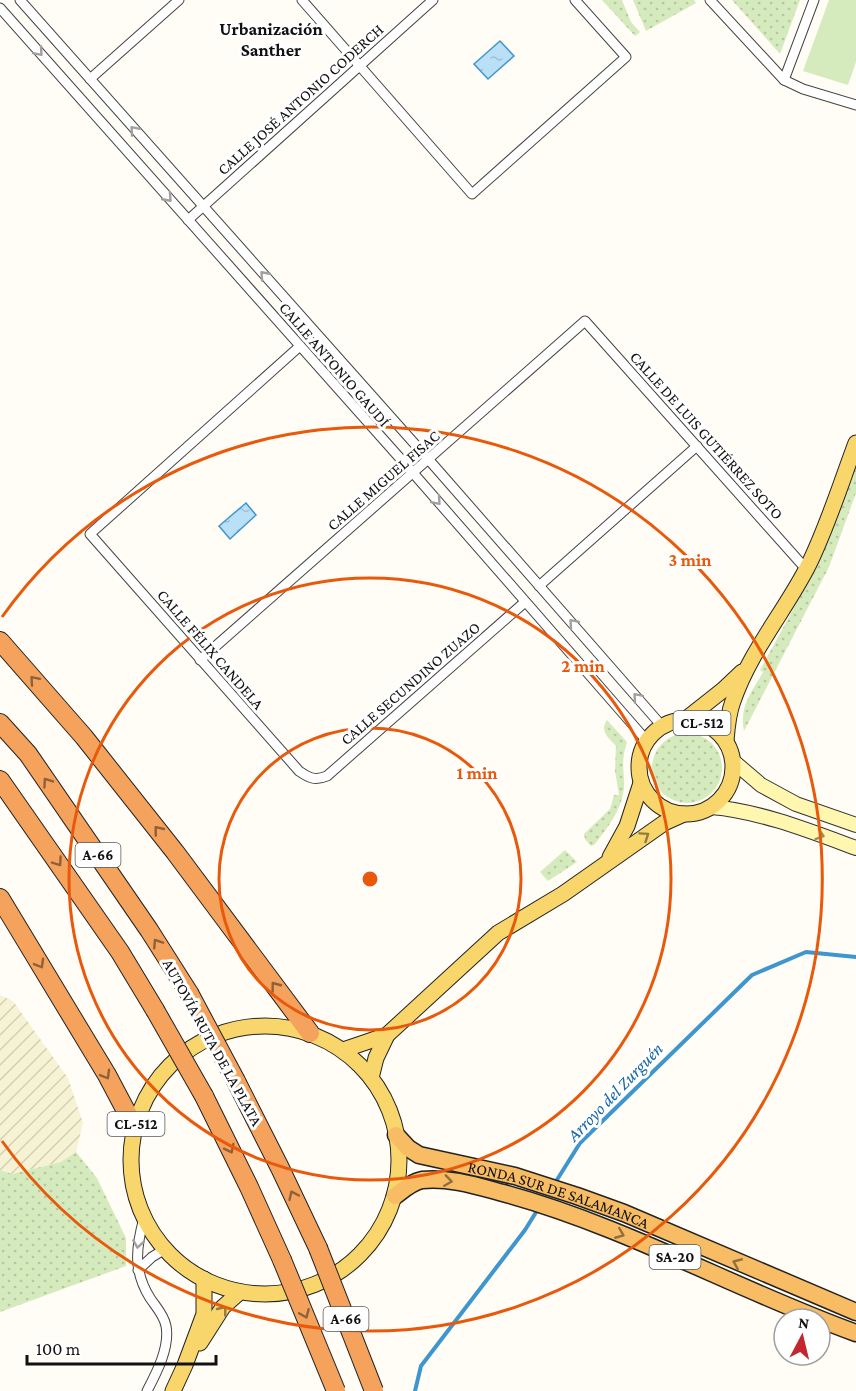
<svg xmlns="http://www.w3.org/2000/svg" width="856" height="1391" viewBox="0 0 856 1391" font-family="'Crimson Pro',serif">
  <defs>
    <pattern id="farmland-furrows" width="10" height="10" patternUnits="userSpaceOnUse" patternTransform="scale(1.5)"><rect width="10" height="10" fill="#f6f3d4"/><path d="M-1 1l2-2M0 10L10 0M9 11l2-2" fill="none" stroke="#d2cfb5"/></pattern>
    <pattern id="grass-dots" width="8" height="8" patternUnits="userSpaceOnUse" patternTransform="scale(1.5)"><rect width="8" height="8" fill="#d5ebbd"/><path d="M2 2h.1M6 6h.1" fill="none" stroke="#b6c8a1" stroke-width="1.8" stroke-linecap="round"/></pattern>
    <pattern id="water-ripples" width="26" height="14" patternUnits="userSpaceOnUse" patternTransform="scale(1.5)"><rect width="26" height="14" fill="#b9e0f7"/><path d="M2 4q2-2 4 0t4 0M15 11q2-2 4 0t4 0" fill="none" stroke="#9ebfd3"/></pattern>
  </defs>
  <rect width="100%" height="100%" fill="#fffdf5"/>
  <path fill="url(#farmland-furrows)" d="M0 995 13 1001 68 1078 83 1123 76 1152 61 1162 12 1174 0 1170Z"/>
  <g fill="url(#grass-dots)">
    <path d="M602 0H622L631 22 640 32 635 36Z"/>
    <path d="M633 0H694L696 3 646 31Z"/>
    <path d="M732 0H800L780 54Z"/>
    <path d="M856 466V493L829 567 744 731C739 707 751 693 763 672L760 670 820 560Z"/>
    <path d="M607 720 627 742C622 758 623 764 624 780 626 804 608 828 594 845L591 846 585 839 584 834 610 809 614 795H619L615 771 616 746C609 738 599 731 607 720Z"/>
    <circle cx="687" cy="768" r="35"/>
    <path d="M565 850 577 862 548 881 540 872Z"/>
    <path d="M76 1152 97 1178 126 1238V1266L0 1312V1170L12 1174 61 1162Z"/>
  </g>
  <path fill="#d5ebbd" d="M829 0H856V62L848 85 803 71Z"/>
  <g fill="url(#water-ripples)" stroke="#3f96cf" stroke-width="1.5">
    <path d="M500 41 514 56 488 79 474 64Z"/>
    <path d="M246 503 256 515 230 539 219 526Z"/>
  </g>
  <g fill="none" stroke-linecap="round" stroke-linejoin="round">
    <g stroke="#3f96cf" stroke-width="4">
      <path d="M555 1183 580 1143 752 975 806 952 856 957"/>
      <path d="M415 1391 421 1366 525 1230 538 1209"/>
    </g>
    <defs>
      <g id="minor">
        <path d="M20 0 429 460 662 726"/>
        <path d="M302 0 472 194 626 57 575 0"/>
        <path d="M710 0 784 80 803 89 856 105"/>
        <path d="M0 8 414 474 647 741"/>
        <path d="M90 79 179 0"/>
        <path d="M784 80 814 0"/>
        <path d="M188 220 433 0"/>
        <path d="M300 346 90 534 299 771C309 778 315 781 327 776L525 602"/>
        <path d="M539 586 697 446"/>
        <path d="M200 660 585 321 806 569"/>
        <path d="M144 1218C136 1247 133 1271 150 1298 156 1307 164 1315 166 1326 170 1347 157 1372 147 1391"/>
        <path d="M138 1270 152 1257 165 1249"/>
      </g>
      <g id="secondary">
        <path d="M733 761 761 785 796 804 856 825"/>
        <path d="M711 807C760 811 810 831 856 848"/>
      </g>
      <g id="primary">
        <path d="M685 720 723 690 742 672"/>
        <circle cx="686" cy="767" r="47"/>
        <path d="M726 741C727 728 728 714 733 701 750 651 786 610 809 564 828 525 841 483 856 443"/>
        <path d="M610 857 627 826 641 783"/>
        <circle cx="265" cy="1160" r="134"/>
        <path d="M343 1050 387 1035 498 933 563 894 664 823 684 814"/>
        <path d="M371 1078 376 1058 387 1035"/>
        <path d="M200 1343 223 1307 240 1292"/>
        <path d="M173 1391 185 1365 204 1314V1279"/>
      </g>
      <g id="trunk">
        <path id="s1" d="M396 1135 408 1148 419 1155 515 1176 577 1196 624 1213 856 1312"/>
        <path d="M395 1196C403 1190 412 1182 422 1180 449 1177 477 1186 503 1193 625 1226 737 1290 856 1333"/>
      </g>
      <g id="motorway">
        <path d="M0 641 84 737 175 852 310 1033"/>
        <path d="M0 723 28 754 149 930 189 993"/>
        <path d="M0 780 120 952 155 1010"/>
        <path d="M0 898 107 1075 135 1128"/>
        <path d="M236 1081 280 1168 318 1248"/>
        <path d="M204 1096 249 1187 282 1260"/>
      </g>
    </defs>
    <use href="#minor" stroke="#444" stroke-width="11"/>
    <use href="#secondary" stroke="#333" stroke-width="16"/>
    <use href="#primary" stroke="#222" stroke-width="17"/>
    <use href="#trunk" stroke="#222" stroke-width="19"/>
    <use href="#motorway" stroke="#222" stroke-width="20"/>
    <use href="#minor" stroke="#fff" stroke-width="9"/>
    <use href="#secondary" stroke="#fff6b0" stroke-width="14"/>
    <use href="#primary" stroke="#f9d66b" stroke-width="15"/>
    <use href="#trunk" stroke="#f7bc64" stroke-width="16"/>
    <use href="#motorway" stroke="#f5a25d" stroke-width="18"/>
    <defs>
      <g id="motorway-bridge">
        <path d="M189 993 236 1081"/>
        <path d="M155 1010 204 1096"/>
        <path d="M318 1248 374 1391"/>
        <path d="M282 1260 336 1391"/>
      </g>
    </defs>
    <use href="#motorway-bridge" stroke="#222" stroke-width="20" stroke-linecap="butt"/>
    <use href="#motorway-bridge" stroke="#f5a25d" stroke-width="18"/>
  </g>
  <defs><path id="oneway-chevron" d="M-2-3.5L2.5 0L-2 3.5" fill="none" stroke-width="1.6" stroke-linecap="round" stroke-linejoin="round" transform="scale(1.5)"/></defs>
  <g stroke="#a0a0a0">
    <use href="#oneway-chevron" transform="translate(39 52) rotate(49)"/>
    <use href="#oneway-chevron" transform="translate(134 130) rotate(-131)"/>
    <use href="#oneway-chevron" transform="translate(168 198) rotate(48)"/>
    <use href="#oneway-chevron" transform="translate(264 275) rotate(-132)"/>
    <use href="#oneway-chevron" transform="translate(437 501) rotate(49)"/>
    <use href="#oneway-chevron" transform="translate(573 623) rotate(-131)"/>
    <use href="#oneway-chevron" transform="translate(637 697) rotate(-131)"/>
    <use href="#oneway-chevron" transform="translate(138 1244) rotate(99)"/>
  </g>
  <g stroke="#8e613b">
    <use href="#oneway-chevron" transform="translate(34 680) rotate(-131)"/>
    <use href="#oneway-chevron" transform="translate(47 782) rotate(-125)"/>
    <use href="#oneway-chevron" transform="translate(158 830) rotate(-129)"/>
    <use href="#oneway-chevron" transform="translate(58 862) rotate(55)"/>
    <use href="#oneway-chevron" transform="translate(157 943) rotate(-123)"/>
    <use href="#oneway-chevron" transform="translate(40 964) rotate(60)"/>
    <use href="#oneway-chevron" transform="translate(275 986) rotate(-127)"/>
    <use href="#oneway-chevron" transform="translate(106 1075) rotate(60)"/>
    <use href="#oneway-chevron" transform="translate(230 1149) rotate(63)"/>
    <use href="#oneway-chevron" transform="translate(293 1195) rotate(-115)"/>
    <use href="#oneway-chevron" transform="translate(305 1314) rotate(67)"/>
  </g>
  <use stroke="#948f68" href="#oneway-chevron" transform="translate(820 835) rotate(18)"/>
  <g stroke="#917d42">
    <use href="#oneway-chevron" transform="translate(645 836) rotate(-34)"/>
    <use href="#oneway-chevron" transform="translate(223 1310) rotate(-51)"/>
  </g>
  <g stroke="#906f3f">
    <use href="#oneway-chevron" transform="translate(448 1181) rotate(8)"/>
    <use href="#oneway-chevron" transform="translate(620 1234) rotate(22)"/>
    <use href="#oneway-chevron" transform="translate(737 1263) rotate(-157)"/>
  </g>
  <g fill="none" stroke="#e8590c" stroke-width="3">
    <circle cx="370" cy="879" r="151"/>
    <circle cx="370" cy="879" r="301"/>
    <path d="M2 617A452 452 0 1 1 2 1141"/>
  </g>
  <g text-anchor="middle" stroke-width="6" stroke-linejoin="round" paint-order="stroke">
    <g fill="#fff" stroke="#585858" stroke-width="1.5">
      <rect x="673.5" y="711" width="57" height="24" rx="4.5"/>
      <rect x="75.5" y="843" width="45" height="24" rx="4.5"/>
      <rect x="107.5" y="1112" width="57" height="24" rx="4.5"/>
      <rect x="649.5" y="1245" width="51" height="24" rx="4.5"/>
      <rect x="323.5" y="1307" width="45" height="24" rx="4.5"/>
    </g>
    <g font-size="15" font-weight="bold" fill="#111">
      <text x="702" y="728">CL-512</text>
      <text x="98" y="860">A-66</text>
      <text x="136" y="1129">CL-512</text>
      <text x="675" y="1262">SA-20</text>
      <text x="346" y="1324">A-66</text>
    </g>
    <g font-size="16" fill="#111" stroke="#fff">
      <text transform="translate(300 99) rotate(-42)" y="6">CALLE JOSÉ ANTONIO CODERCH</text>
      <text transform="translate(335 364) rotate(49)" y="6">CALLE ANTONIO GAUDÍ</text>
      <text transform="translate(707 435) rotate(48)" y="6">CALLE DE LUIS GUTIÉRREZ SOTO</text>
      <text transform="translate(383 480) rotate(-41)" y="6">CALLE MIGUEL FISAC</text>
      <text transform="translate(211 649) rotate(49)" y="6">CALLE FÉLIX CANDELA</text>
      <text transform="translate(410 683) rotate(-41)" y="6">CALLE SECUNDINO ZUAZO</text>
      <text transform="translate(213 1042) rotate(61)" y="6">AUTOVÍA RUTA DE LA PLATA</text>
      <text dy="6" stroke="none"><textPath href="#s1" startOffset="176">RONDA SUR DE SALAMANCA</textPath></text>
    </g>
    <g font-size="18" font-weight="bold" fill="#111" stroke="#fff">
      <text x="271" y="35">Urbanización<tspan x="271" dy="21">Santher</tspan></text>
    </g>
    <g font-size="18" font-style="italic" fill="#1768a6" stroke="#fff">
      <text transform="translate(615 1092) rotate(-46)" y="6">Arroyo del Zurguén</text>
    </g>
  </g>
  <circle cx="370" cy="879" r="9" fill="#e8590c" stroke="#fff" stroke-width="3"/>
  <g font-size="18" text-anchor="middle" font-weight="bold" fill="#e8590c" stroke="#fff" stroke-width="6" stroke-linejoin="round" paint-order="stroke">
    <text x="690" y="566">3 min</text>
    <text x="583" y="672">2 min</text>
    <text x="477" y="779">1 min</text>
  </g>
  <g transform="translate(802 1337) rotate(7)"><circle r="28" fill="#ffffff" stroke="#a0a0a0" stroke-width="1.5"/>
  <path d="M0-4.5L10 22L0 15L-10 22Z" fill="#c4262e"/>
  <text y="-9" font-size="16" font-weight="bold" text-anchor="middle" fill="#111111">N</text>
  </g>
  <path d="M27 1355v9h189v-9" fill="none" stroke="#111111" stroke-width="3"/>
  <text x="36" y="1355" font-size="18" fill="#111111" stroke="#ffffff" stroke-width="4.5" paint-order="stroke">100 m</text>
</svg>
